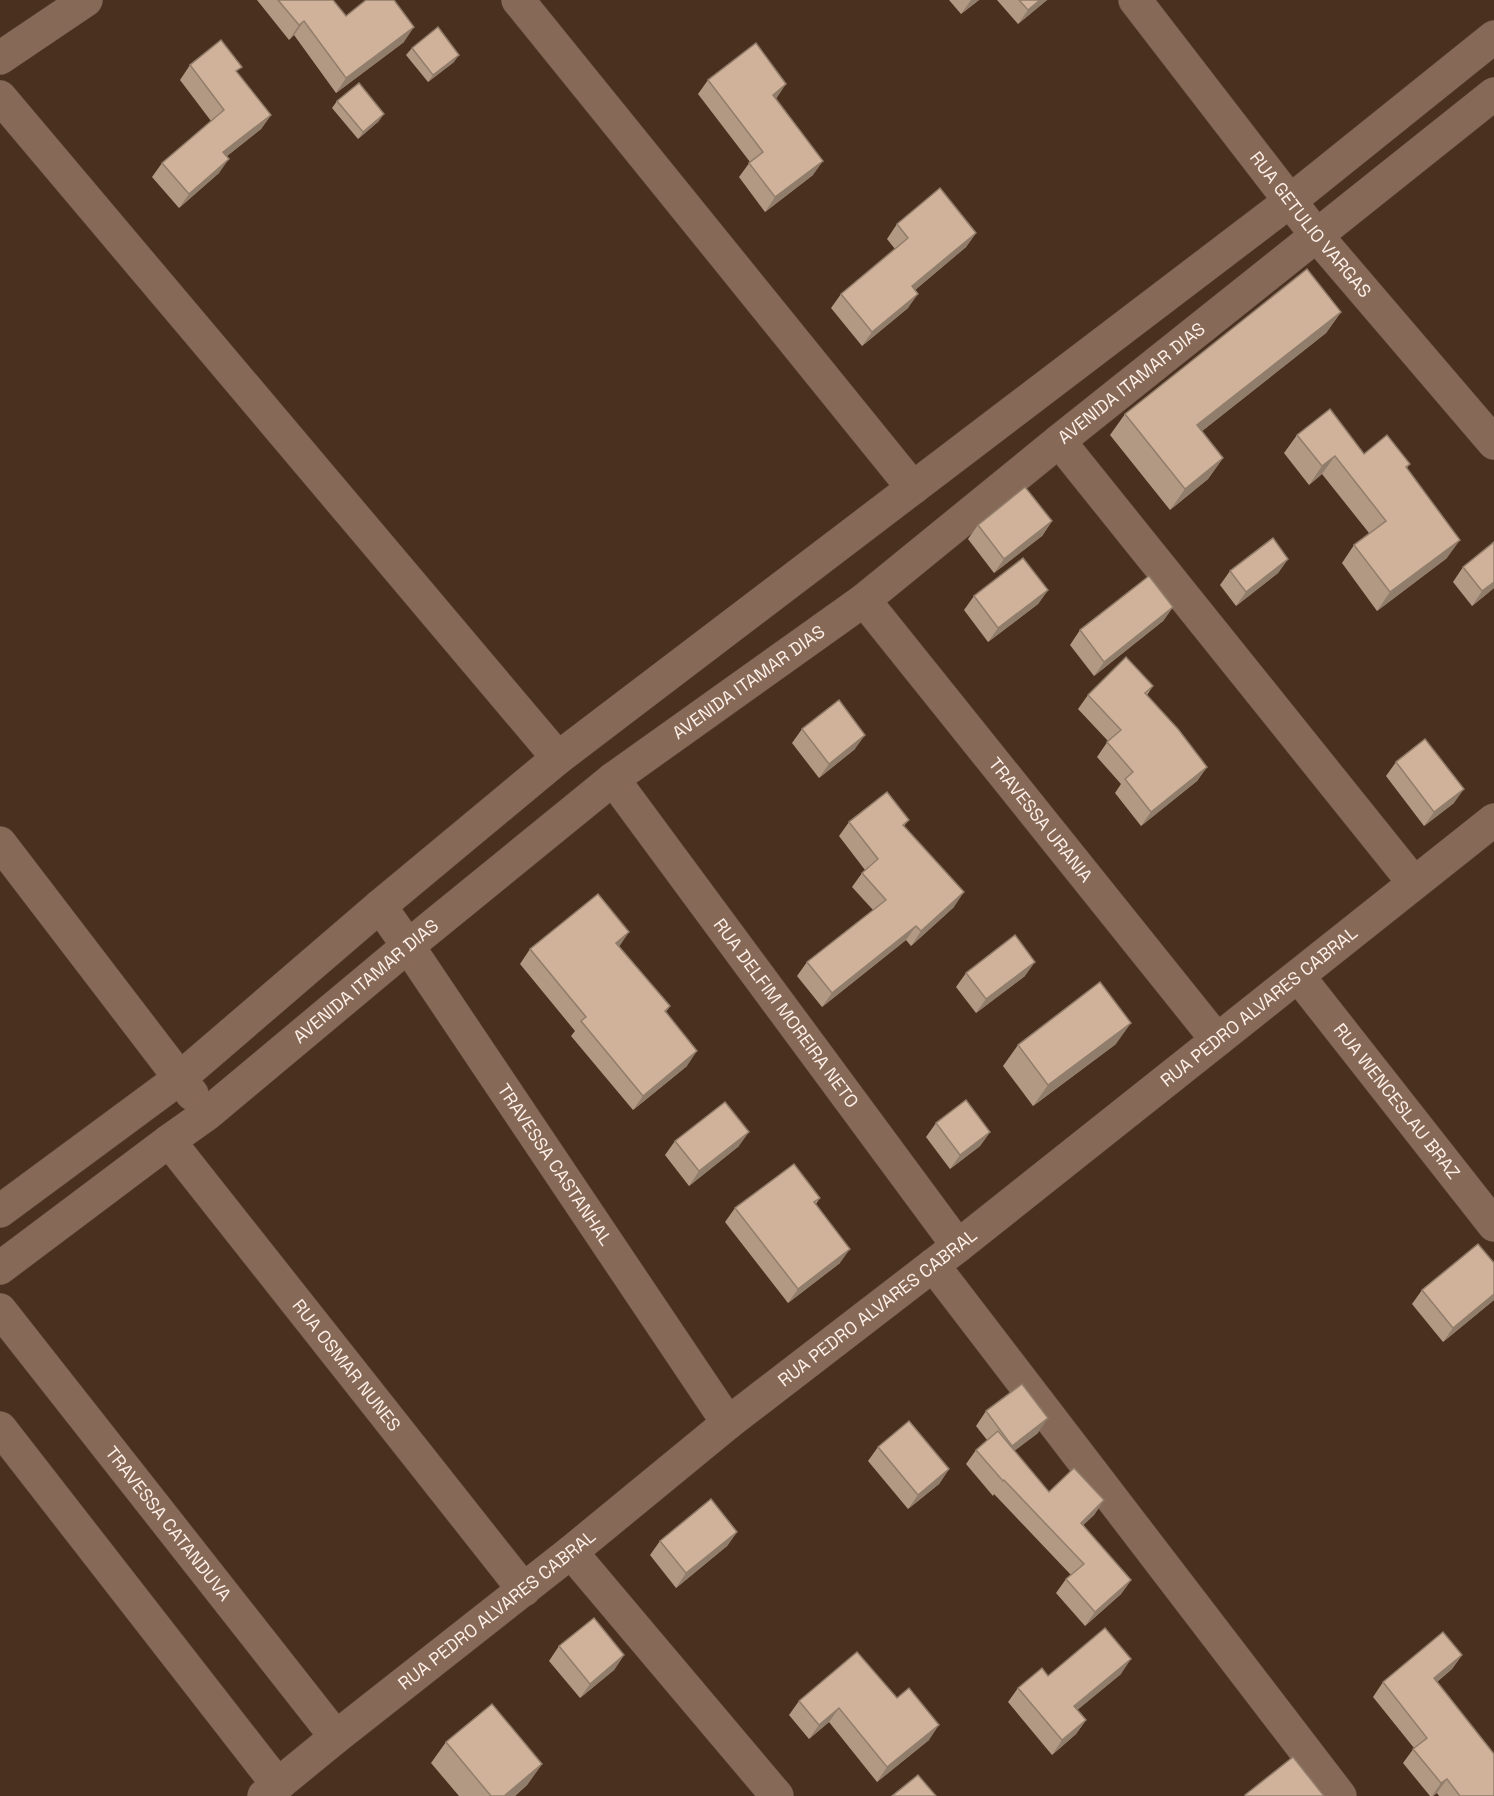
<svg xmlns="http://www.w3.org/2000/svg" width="1494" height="1796" viewBox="0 0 1494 1796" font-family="'Space Grotesk',sans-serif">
  <rect width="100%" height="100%" fill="#4a301f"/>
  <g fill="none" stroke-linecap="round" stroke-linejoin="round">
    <defs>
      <g id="street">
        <path d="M518 0 913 488"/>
        <path id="s1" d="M1135 0 1317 236 1494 443"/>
        <path d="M0 58 86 0"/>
        <path d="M0 97 558 758"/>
        <path d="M1059 441 1414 883"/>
        <path id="s2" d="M864 600 1217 1040"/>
        <path id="s3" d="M613 779 958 1246"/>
        <path d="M0 843 192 1094"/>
        <path id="s4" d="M380 906 408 946 728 1423"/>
        <path id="s5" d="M1299 977 1494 1225"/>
        <path id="s6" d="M169 1141 524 1590"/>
        <path d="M0 1211 180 1078 380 906 558 758 1290 201 1494 37"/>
        <path d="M933 1265 1340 1796"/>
        <path id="s7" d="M0 1268 169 1141 207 1114 408 946 613 779 864 600 1059 441 1494 94"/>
        <path id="s8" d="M0 1310 336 1737"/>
        <path d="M0 1428 278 1785"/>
        <path d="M571 1552 777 1796"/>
        <path id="s9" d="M264 1796 336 1737 571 1552 728 1423 958 1246 1494 820"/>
      </g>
    </defs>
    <use href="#street" stroke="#614b3d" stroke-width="34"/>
    <use href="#street" stroke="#876957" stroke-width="33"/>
  </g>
  <g fill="#b29984">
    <path d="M257 0H333L346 16 404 42 336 93 294 35 289 40Z"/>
    <path d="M949 0H979L961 14Z"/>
    <path d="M997 0H1047L1018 24Z"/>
    <path d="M412 48 454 62 428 82 406 55Z"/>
    <path d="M190 65 238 73 271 115 261 129 227 156 219 173 179 208 152 177 162 163 211 121 180 80Z"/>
    <path d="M708 80 776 99 813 175 765 212 739 177 750 162 698 94Z"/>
    <path d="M337 101 379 121 358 139 332 108Z"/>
    <path d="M897 224 976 233 966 247 915 290 908 308 862 346 831 308 841 294 895 249 887 239Z"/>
    <path d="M1341 312 1326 333 1202 431 1223 458 1208 479 1170 510 1110 435 1125 414Z"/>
    <path d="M1297 435 1364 454 1410 464 1407 468 1447 558 1377 611 1342 563 1354 545 1369 533 1322 474 1309 485 1284 453Z"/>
    <path d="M1052 521 1042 536 994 573 968 539 978 525Z"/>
    <path d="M1494 542V588L1472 606 1453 582 1463 567Z"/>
    <path d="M1288 559 1278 573 1236 606 1220 585 1230 571Z"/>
    <path d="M1048 590 1038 604 988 642 964 610 974 596Z"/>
    <path d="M1173 607 1163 621 1094 676 1070 645 1080 630Z"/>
    <path d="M1153 686 1147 695 1207 767 1197 781 1141 826 1115 793 1121 784 1097 757 1108 741 1078 709 1088 695Z"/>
    <path d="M802 729 855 749 819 778 792 743Z"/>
    <path d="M1396 762 1454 803 1424 826 1386 776Z"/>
    <path d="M909 820 904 826 954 907 911 946 906 940 822 1007 797 976 807 962 873 910 852 887 862 873 865 870 839 836 849 822Z"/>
    <path d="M619 947 670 1006 666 1012 687 1066 633 1110 571 1036 575 1031 520 964 530 949Z"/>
    <path d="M966 973 1025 976 976 1013 956 987Z"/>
    <path d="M1116 1044 1033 1106 1003 1066 1018 1045Z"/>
    <path d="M936 1123 990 1132 980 1146 950 1169 926 1137Z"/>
    <path d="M675 1141 739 1146 689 1186 665 1155Z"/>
    <path d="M820 1198 816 1204 840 1263 788 1303 725 1222 735 1208Z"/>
    <path d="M1422 1290 1494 1300 1443 1342 1412 1304Z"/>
    <path d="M986 1411 1038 1433 1014 1451 1049 1492 1104 1500 1094 1515 1083 1525 1131 1580 1121 1594 1085 1626 1056 1593 1066 1579 1071 1575 994 1494 993 1496 966 1464 976 1450 987 1440 976 1426Z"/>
    <path d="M878 1447 949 1469 939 1484 908 1509 868 1461Z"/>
    <path d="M737 1532 727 1546 676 1588 650 1555 660 1541Z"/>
    <path d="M559 1646 624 1655 614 1670 580 1698 549 1661Z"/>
    <path d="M857 1652 929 1740 877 1782 829 1722 809 1739 789 1715 799 1701Z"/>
    <path d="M1462 1655 1452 1669 1437 1682 1494 1796H1439L1437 1793 1433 1796H1430L1403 1763 1414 1748 1373 1697 1383 1682Z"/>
    <path d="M1121 1674 1077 1710 1086 1720 1076 1734 1052 1755 1008 1702 1018 1688 1048 1676Z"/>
    <path d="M446 1742 542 1764 527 1785 515 1796H459L431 1763Z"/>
  </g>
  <g fill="#917d6b">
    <path d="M971 0H979L961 14Z"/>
    <path d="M1040 0H1047L1018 24 1028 10Z"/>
    <path d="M304 21 294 35 289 40 299 25Z"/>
    <path d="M414 27 404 42 336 93 346 78Z"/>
    <path d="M459 55 454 62 428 82 433 75Z"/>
    <path d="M786 84 776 99 763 109 773 95Z"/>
    <path d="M384 114 379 121 358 139 363 132Z"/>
    <path d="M271 115 261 129 213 167 223 152Z"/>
    <path d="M229 159 219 173 179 208 189 194Z"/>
    <path d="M823 161 813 175 765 212 775 197Z"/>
    <path d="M976 233 966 247 902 301 912 286Z"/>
    <path d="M918 294 908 308 862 346 872 332Z"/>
    <path d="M1341 312 1326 333 1182 447 1197 425Z"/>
    <path d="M1335 456 1322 474 1309 485 1322 466Z"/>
    <path d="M1223 458 1208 479 1170 510 1185 489Z"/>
    <path d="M1052 521 1042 536 994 573 1004 559Z"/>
    <path d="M1460 540 1447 558 1377 611 1390 592Z"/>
    <path d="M1288 559 1278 573 1236 606 1246 592Z"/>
    <path d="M1494 582V588L1472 606 1482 591Z"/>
    <path d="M1048 590 1038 604 988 642 998 628Z"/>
    <path d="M1173 607 1163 621 1094 676 1104 662Z"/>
    <path d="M865 735 855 749 819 778 829 764Z"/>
    <path d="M1207 767 1197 781 1141 826 1151 812Z"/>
    <path d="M1464 789 1454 803 1424 826 1434 812Z"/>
    <path d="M964 892 954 907 911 946 921 931Z"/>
    <path d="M916 926 906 940 822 1007 832 993Z"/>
    <path d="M629 932 619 947 616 943Z"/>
    <path d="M1035 962 1025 976 976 1013 986 999Z"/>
    <path d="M1131 1023 1116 1044 1033 1106 1048 1085Z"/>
    <path d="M697 1051 687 1066 633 1110 643 1096Z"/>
    <path d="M749 1132 739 1146 689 1186 699 1171Z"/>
    <path d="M990 1132 980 1146 950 1169 960 1155Z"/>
    <path d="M850 1249 840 1263 788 1303 798 1289Z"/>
    <path d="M1494 1294V1300L1443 1342 1453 1328Z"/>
    <path d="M1048 1418 1038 1433 1002 1460 1012 1446Z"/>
    <path d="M949 1469 939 1484 908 1509 918 1495Z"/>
    <path d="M1104 1500 1094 1515 1071 1537 1081 1523Z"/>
    <path d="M737 1532 727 1546 676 1588 686 1573Z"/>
    <path d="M1131 1580 1121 1594 1085 1626 1095 1612Z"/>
    <path d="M624 1655 614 1670 580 1698 590 1684Z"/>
    <path d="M1462 1655 1452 1669 1424 1693 1434 1678Z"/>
    <path d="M1131 1659 1121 1674 1064 1721 1074 1706Z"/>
    <path d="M839 1708 829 1722 809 1739 819 1725Z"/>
    <path d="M1086 1720 1076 1734 1052 1755 1062 1740Z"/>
    <path d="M939 1725 929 1740 877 1782 887 1767Z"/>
    <path d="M542 1764 527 1785 515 1796H504Z"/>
    <path d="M1447 1779 1437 1793 1432 1796 1441 1783Z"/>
  </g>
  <g fill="#cfb299" stroke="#917d6b" stroke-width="1.5">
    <path d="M278 0H333L346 16 366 0H394L414 27 346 78 304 21 299 25Z"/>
    <path d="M1019 0H1040L1028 10Z"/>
    <path d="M438 27 459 55 433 75 412 48Z"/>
    <path d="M221 40 242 67 236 71 271 115 223 152 229 159 189 194 162 163 224 110 190 65Z"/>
    <path d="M756 43 786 84 773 95 823 161 775 197 749 163 763 152 708 80Z"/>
    <path d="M359 83 384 114 363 132 337 101Z"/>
    <path d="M940 188 976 233 912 286 918 294 872 332 841 294 908 238 897 224Z"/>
    <path d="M1307 269 1341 312 1197 425 1223 458 1185 489 1125 414Z"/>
    <path d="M1330 409 1364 454 1387 435 1410 464 1406 467 1460 540 1390 592 1354 545 1386 521 1335 456 1322 466 1297 435Z"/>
    <path d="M1025 487 1052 521 1004 559 978 525Z"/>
    <path d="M1273 538 1288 559 1246 592 1230 571Z"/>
    <path d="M1494 542V582L1482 591 1463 567Z"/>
    <path d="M1023 558 1048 590 998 628 974 596Z"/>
    <path d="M1149 576 1173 607 1104 662 1080 630Z"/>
    <path d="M1126 657 1153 686 1145 693 1178 729 1207 767 1151 812 1125 779 1133 772 1107 742 1121 730 1088 695Z"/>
    <path d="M839 700 865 735 829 764 802 729Z"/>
    <path d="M1425 739 1464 789 1434 812 1396 762Z"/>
    <path d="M887 792 909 820 903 825 964 892 921 931 916 926 832 993 807 962 886 900 862 873 878 859 849 822Z"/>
    <path d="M598 894 629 932 616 943 670 1006 665 1011 697 1051 643 1096 581 1021 586 1017 530 949Z"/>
    <path d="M1015 935 1035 962 986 999 966 973Z"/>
    <path d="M1100 982 1131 1023 1048 1085 1018 1045Z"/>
    <path d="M966 1100 990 1132 960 1155 936 1123Z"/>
    <path d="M725 1102 749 1132 699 1171 675 1141Z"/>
    <path d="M794 1164 820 1198 814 1202 850 1249 798 1289 735 1208Z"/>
    <path d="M1478 1244 1494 1263V1294L1453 1328 1422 1290Z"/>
    <path d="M1022 1384 1048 1418 1012 1446 986 1411Z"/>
    <path d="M909 1421 949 1469 918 1495 878 1447Z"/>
    <path d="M998 1431 1049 1492 1074 1468 1104 1500 1081 1523 1131 1580 1095 1612 1066 1579 1084 1564 1004 1480 1003 1481 976 1450Z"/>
    <path d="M711 1499 737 1532 686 1573 660 1541Z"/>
    <path d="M594 1618 624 1655 590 1684 559 1646Z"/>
    <path d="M1105 1628 1131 1659 1074 1706 1086 1720 1062 1740 1018 1688 1042 1668 1048 1676Z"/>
    <path d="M1443 1632 1462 1655 1434 1678 1494 1754V1796H1460L1447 1779 1441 1783 1413 1749 1427 1738 1383 1682Z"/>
    <path d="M857 1652 897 1698 909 1688 939 1725 887 1767 839 1708 819 1725 799 1701Z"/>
    <path d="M492 1704 542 1764 504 1796H491L446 1742Z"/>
    <path d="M1293 1757 1324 1796H1246L1245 1795Z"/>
    <path d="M918 1775 936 1796H892Z"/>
  </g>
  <g text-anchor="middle" stroke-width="6" stroke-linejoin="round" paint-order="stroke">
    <g font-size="18" fill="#fef0e8" stroke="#3f2615">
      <text dy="6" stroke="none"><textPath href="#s1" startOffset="285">RUA GETULIO VARGAS</textPath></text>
      <text dy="6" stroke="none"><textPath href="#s7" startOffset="1437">AVENIDA ITAMAR DIAS</textPath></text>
      <text dy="6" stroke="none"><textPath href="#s7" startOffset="951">AVENIDA ITAMAR DIAS</textPath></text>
      <text dy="6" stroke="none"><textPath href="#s2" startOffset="282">TRAVESSA URANIA</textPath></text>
      <text dy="6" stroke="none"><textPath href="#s7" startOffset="465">AVENIDA ITAMAR DIAS</textPath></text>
      <text dy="6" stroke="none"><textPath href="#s9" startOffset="1270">RUA PEDRO ALVARES CABRAL</textPath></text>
      <text dy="6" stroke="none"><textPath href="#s3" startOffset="291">RUA DELFIM MOREIRA NETO</textPath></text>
      <text dy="6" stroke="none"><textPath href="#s5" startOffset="158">RUA WENCESLAU BRAZ</textPath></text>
      <text dy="6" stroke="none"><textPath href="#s4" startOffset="312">TRAVESSA CASTANHAL</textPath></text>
      <text dy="6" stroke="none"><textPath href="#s9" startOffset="784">RUA PEDRO ALVARES CABRAL</textPath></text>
      <text dy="6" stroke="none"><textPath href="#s6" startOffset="286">RUA OSMAR NUNES</textPath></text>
      <text dy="6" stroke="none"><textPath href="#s8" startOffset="272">TRAVESSA CATANDUVA</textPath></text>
      <text dy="6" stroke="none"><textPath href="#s9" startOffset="298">RUA PEDRO ALVARES CABRAL</textPath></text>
    </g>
  </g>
</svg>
